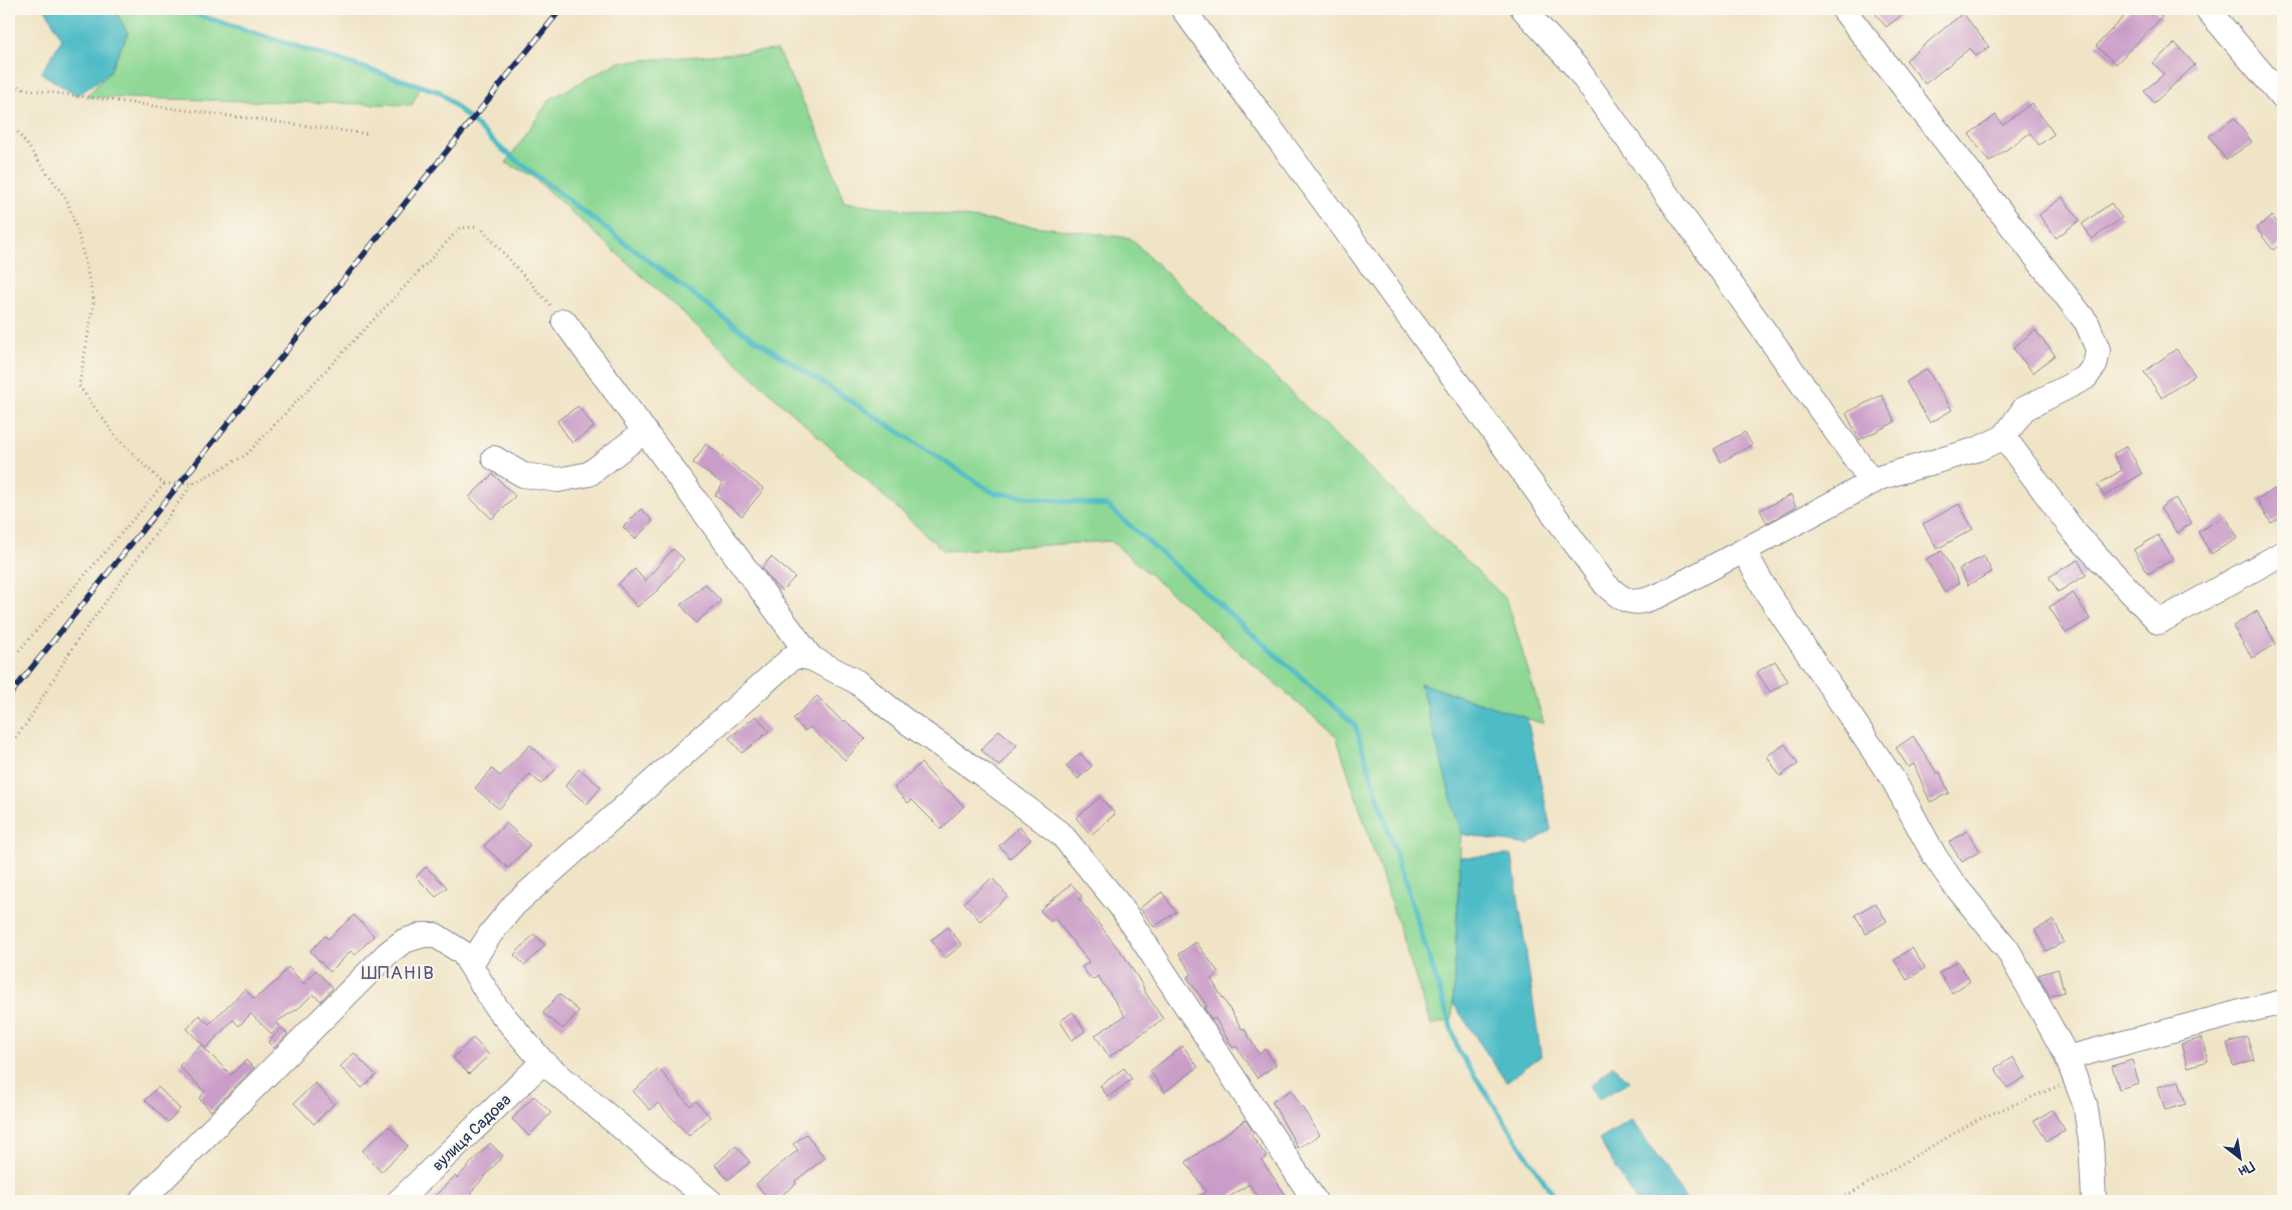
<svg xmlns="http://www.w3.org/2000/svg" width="2292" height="1210" viewBox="0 0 2292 1210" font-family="Pangolin,sans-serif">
  <rect width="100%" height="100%" fill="#fbf7ec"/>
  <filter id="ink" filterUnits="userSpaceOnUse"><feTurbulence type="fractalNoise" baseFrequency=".02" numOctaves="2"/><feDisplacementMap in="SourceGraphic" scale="10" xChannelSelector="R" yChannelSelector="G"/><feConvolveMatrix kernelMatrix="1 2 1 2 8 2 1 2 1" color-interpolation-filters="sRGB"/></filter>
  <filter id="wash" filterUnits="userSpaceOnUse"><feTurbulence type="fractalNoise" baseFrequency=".0096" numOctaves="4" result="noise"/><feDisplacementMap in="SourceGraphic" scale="20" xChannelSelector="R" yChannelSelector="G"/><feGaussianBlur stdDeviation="1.12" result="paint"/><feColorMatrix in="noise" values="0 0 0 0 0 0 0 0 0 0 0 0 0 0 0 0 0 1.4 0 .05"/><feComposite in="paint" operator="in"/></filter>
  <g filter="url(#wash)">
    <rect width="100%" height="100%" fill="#f0e4c6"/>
    <g fill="#8ed894" stroke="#548479">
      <path d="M114 9H174L421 85 412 105 86 97 109 73 128 33Z"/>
      <path d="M777 50 821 138 844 202 1130 238 1507 600 1544 724 1420 683 1461 834 1452 1020 1431 1025 1336 736 1111 541 944 551 531 175 506 163 550 99 618 62Z"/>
    </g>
    <g fill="#4ebcc6" stroke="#347692">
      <path d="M45 9H114L128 33 109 73 77 96 41 73 62 39Z"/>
      <path d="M1420 683 1527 718 1551 830 1528 845 1461 834Z"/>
      <path d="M1512 855 1541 1056 1506 1082 1453 1003 1460 857Z"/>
      <path d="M1613 1065 1630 1082 1599 1099 1590 1085Z"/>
      <path d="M1632 1119 1687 1201H1636L1599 1140Z"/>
    </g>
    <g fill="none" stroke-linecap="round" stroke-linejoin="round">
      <path stroke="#4ebcc6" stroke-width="5" d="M179 9 440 92 503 150 736 327 994 493 1108 506 1355 725 1459 1052 1557 1201"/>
    </g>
    <g id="blocks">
      <g fill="#ca9dc8">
        <path d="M1872 9H1910L1886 27Z"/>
        <path d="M2131 9H2153L2162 17 2116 64 2096 46Z"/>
        <path d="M1963 13 1989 47 1976 56 1970 48 1925 84 1906 60Z"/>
        <path d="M2175 43 2195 65 2154 103 2144 91 2164 74 2153 63Z"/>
        <path d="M2032 103 2054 134 2039 145 2030 133 1989 162 1969 134 1996 115 2002 125Z"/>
        <path d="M2234 118 2252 142 2226 160 2209 136Z"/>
        <path d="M2062 197 2080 220 2056 238 2039 215Z"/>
        <path d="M2111 203 2122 218 2092 239 2082 224Z"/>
        <path d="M2272 216 2283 230V242L2273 250 2256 228Z"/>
        <path d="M2035 330 2055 355 2033 373 2013 348Z"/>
        <path d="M2176 349 2195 375 2162 398 2144 372Z"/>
        <path d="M1927 369 1952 410 1930 423 1906 382Z"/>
        <path d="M1882 395 1895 422 1859 440 1846 413Z"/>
        <path d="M578 406 594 427 572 443 557 421Z"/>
        <path d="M1745 432 1752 445 1721 462 1714 449Z"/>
        <path d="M706 444 764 489 742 516 715 495 723 484 693 463Z"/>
        <path d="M2127 446 2142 474 2104 496 2097 485 2122 470 2113 454Z"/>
        <path d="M493 474 515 496 492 519 469 497Z"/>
        <path d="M2283 484V516L2271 523 2257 499Z"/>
        <path d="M1791 495 1796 507 1767 523 1760 510Z"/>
        <path d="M2175 498 2192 523 2177 533 2160 508Z"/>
        <path d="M1959 504 1973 529 1937 549 1923 524Z"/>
        <path d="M641 509 653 521 635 539 623 527Z"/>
        <path d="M2225 516 2238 538 2211 554 2198 532Z"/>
        <path d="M2158 535 2173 559 2148 574 2134 550Z"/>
        <path d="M673 549 684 559 658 590 637 607 618 584 635 569 645 581Z"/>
        <path d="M1942 551 1959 583 1944 592 1926 559Z"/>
        <path d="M1984 556 1992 572 1968 585 1959 569Z"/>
        <path d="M771 557 795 577 782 591 775 585 762 568Z"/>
        <path d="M2078 560 2086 575 2058 592 2049 577Z"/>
        <path d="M705 584 721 601 696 623 681 605Z"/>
        <path d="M2073 593 2090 619 2066 633 2049 607Z"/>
        <path d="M2257 611 2276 644 2252 658 2233 626Z"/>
        <path d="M1775 661 1788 681 1770 692 1757 672Z"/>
        <path d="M817 696 843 722 845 720 865 739 845 760 810 727 805 731 793 719Z"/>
        <path d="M756 716 769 731 742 753 729 738Z"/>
        <path d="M999 730 1017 745 999 766 981 750Z"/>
        <path d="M1913 736 1937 773 1940 772 1949 793 1930 802 1914 764 1908 767 1896 748Z"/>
        <path d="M1785 744 1798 764 1780 776 1767 756Z"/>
        <path d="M530 745 556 769 541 784 530 774 499 809 475 788 492 769 500 776Z"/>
        <path d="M1080 753 1092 766 1078 779 1066 766Z"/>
        <path d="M921 763 946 791 948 790 964 806 941 829 912 800 908 803 894 788Z"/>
        <path d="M579 769 601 787 587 804 565 786Z"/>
        <path d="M1100 797 1115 814 1091 835 1076 818Z"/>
        <path d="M506 823 530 845 508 868 484 846Z"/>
        <path d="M1019 827 1031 840 1010 858 999 846Z"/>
        <path d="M1967 831 1980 851 1962 862 1949 842Z"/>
        <path d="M426 867 447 887 436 897 416 877Z"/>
        <path d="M992 878 1008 896 980 921 964 902Z"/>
        <path d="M1071 884 1082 896 1079 899 1125 957 1144 988 1143 989 1163 1019 1109 1057 1095 1035 1125 1016 1098 976 1092 980 1082 967 1089 962 1055 919 1051 922 1040 910Z"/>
        <path d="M1162 892 1176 912 1154 927 1140 908Z"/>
        <path d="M1875 903 1887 921 1866 934 1855 915Z"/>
        <path d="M354 915 374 936 355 955 351 951 330 972 310 951 325 936 328 939Z"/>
        <path d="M2054 920 2064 942 2046 951 2035 930Z"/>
        <path d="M948 927 962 945 945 958 931 940Z"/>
        <path d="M534 934 545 945 525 965 514 955Z"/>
        <path d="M1196 942 1219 973 1211 979 1242 1029 1244 1028 1259 1054 1265 1049 1276 1065 1257 1078 1236 1046 1233 1048 1215 1018 1212 1020 1204 1008 1207 1006 1187 977 1192 974 1179 954Z"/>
        <path d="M1912 948 1925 968 1907 980 1894 960Z"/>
        <path d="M1957 961 1970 981 1952 993 1939 973Z"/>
        <path d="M288 967 304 984 316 970 333 988 321 1001 313 994 299 1008 276 1022 280 1026 272 1034 251 1014 239 1026 233 1020 206 1048 187 1029 199 1015 209 1024 245 989 254 999 276 982Z"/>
        <path d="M2058 969 2064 992 2050 996 2038 975Z"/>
        <path d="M559 994 579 1011 563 1029 543 1013Z"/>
        <path d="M1073 1012 1085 1031 1072 1040 1060 1021Z"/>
        <path d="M281 1028 288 1034 274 1048 268 1042Z"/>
        <path d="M2247 1037 2254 1060 2233 1066 2227 1043Z"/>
        <path d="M473 1038 489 1055 469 1074 453 1058Z"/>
        <path d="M2202 1038 2208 1061 2188 1067 2181 1044Z"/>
        <path d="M201 1045 231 1075 246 1060 254 1068 211 1111 199 1098 205 1092 179 1066Z"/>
        <path d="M1183 1046 1198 1067 1165 1092 1150 1071Z"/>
        <path d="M354 1053 376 1075 362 1088 340 1067Z"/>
        <path d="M2013 1057 2025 1077 2007 1088 1995 1068Z"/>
        <path d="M2132 1060 2139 1083 2119 1089 2112 1066Z"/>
        <path d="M1124 1068 1132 1079 1108 1097 1100 1086Z"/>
        <path d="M659 1069 690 1106 696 1101 710 1117 689 1136 658 1103 650 1110 633 1091Z"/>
        <path d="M2179 1081 2186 1104 2165 1110 2158 1087Z"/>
        <path d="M315 1083 334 1104 314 1124 294 1103Z"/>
        <path d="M158 1087 180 1109 168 1122 145 1100Z"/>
        <path d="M1291 1090 1320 1135 1298 1148 1272 1102Z"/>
        <path d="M534 1096 551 1113 529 1136 512 1119Z"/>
        <path d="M2052 1110 2065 1130 2047 1141 2034 1121Z"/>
        <path d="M1245 1120 1254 1133 1251 1135 1267 1157 1262 1161 1290 1201H1261L1249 1184 1223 1201H1191L1206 1192 1186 1162Z"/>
        <path d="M389 1126 408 1146 381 1172 362 1151Z"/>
        <path d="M806 1134 825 1158 795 1181 796 1184 774 1201H770L756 1184 798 1150 793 1144Z"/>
        <path d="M490 1143 503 1156 471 1192 473 1193 465 1201H430L455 1176 457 1178Z"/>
        <path d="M736 1146 750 1162 728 1180 715 1165Z"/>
      </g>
    </g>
  </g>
  <g filter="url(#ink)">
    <use href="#blocks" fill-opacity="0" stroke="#868a92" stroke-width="1"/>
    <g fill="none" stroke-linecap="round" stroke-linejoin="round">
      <defs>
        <g id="minor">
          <path d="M1183 9 1605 584C1626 604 1633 606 1660 595L1882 477 1978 449 2004 437 2075 533 2159 622 2283 553"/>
          <path d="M1523 9 1576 67 1872 482"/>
          <path d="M1843 9 2087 323 2098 350 2095 365 2085 378 2024 409 2004 437"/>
          <path d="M2207 9 2283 98"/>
          <path d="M564 321 811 658"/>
          <path d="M494 458 523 475 558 480 589 474 645 431"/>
          <path d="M1744 551 1768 594 1894 781 1934 855 1953 883 2007 949 2027 984 2066 1055 2085 1104 2091 1143 2094 1201"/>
          <path d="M471 964 491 933 514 905 794 656 811 658 857 682 903 719 983 775 1062 835 1121 907 1315 1201"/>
          <path d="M2067 1058 2237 1013 2283 1002"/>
          <path d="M141 1201 388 953 404 941 423 935H435L463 953 496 1007 543 1062 710 1201"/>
          <path d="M399 1201 543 1062"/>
        </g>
      </defs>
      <use href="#minor" stroke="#868a92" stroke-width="26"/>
      <g stroke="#868a92" stroke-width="3" stroke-dasharray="1 4" stroke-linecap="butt">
        <path d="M9 83 25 89 368 134"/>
        <path d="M9 120 67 200 79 236 94 301 79 386 117 438 164 484 194 483 246 455 460 228 480 227 552 307"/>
        <path d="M9 662 164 484"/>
        <path d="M9 745 27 723 76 642 193 483"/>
        <path d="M1837 1201 1979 1119 2059 1086"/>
      </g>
      <use href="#minor" stroke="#fff" stroke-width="24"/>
      <defs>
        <path id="rail" d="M9 696 561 9"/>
      </defs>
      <use href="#rail" stroke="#1b2f5e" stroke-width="5.5"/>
      <use href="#rail" stroke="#fbf7ec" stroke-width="4" stroke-dasharray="11" stroke-linecap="butt"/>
    </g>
  </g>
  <g text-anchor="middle" stroke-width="4" stroke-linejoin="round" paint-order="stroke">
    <g font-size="16" fill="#1b2f5e" stroke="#fbf7ec">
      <text transform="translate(471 1132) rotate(-44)" y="6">вулиця Садова</text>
    </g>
    <g font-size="19" letter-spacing="1" fill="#585683" stroke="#fbf7ec">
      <text x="398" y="979">ШПАНІВ</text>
    </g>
  </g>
  <rect width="2292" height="1210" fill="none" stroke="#fbf7ec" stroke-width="30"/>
  <g transform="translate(2240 1158) rotate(149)" stroke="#fbf7ec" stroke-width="4" paint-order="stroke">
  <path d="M0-4L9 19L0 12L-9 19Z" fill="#1b2f5e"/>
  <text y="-8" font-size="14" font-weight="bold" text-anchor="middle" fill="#1b2f5e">Пн</text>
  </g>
</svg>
